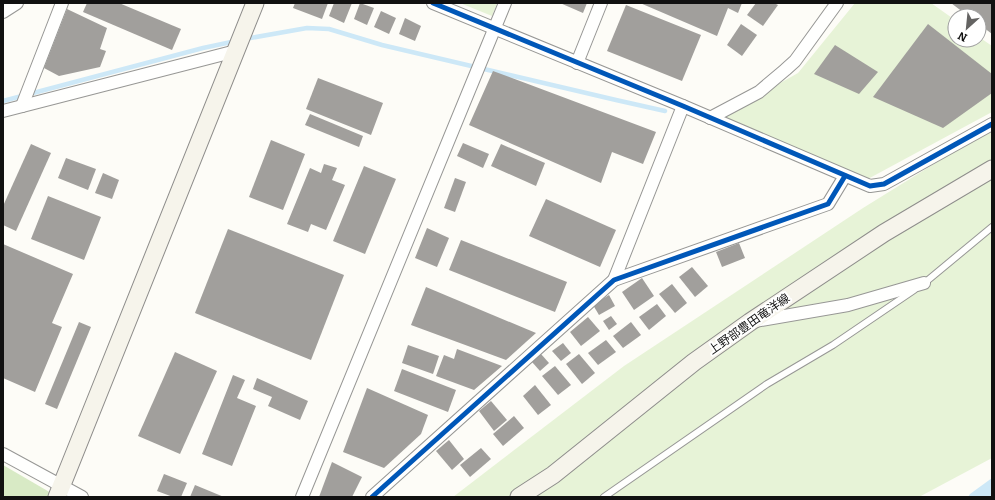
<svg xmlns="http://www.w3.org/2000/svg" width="995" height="500" viewBox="0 0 995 500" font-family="Bitter,'Noto Sans JP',serif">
  <rect width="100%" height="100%" fill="#fdfcf7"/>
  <g fill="#e7f3d7">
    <path d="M460 3H497L492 16Z"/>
    <path d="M855 3H931L955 20V40H979V37L992 46V112L866 180 714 120 798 73Z"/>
    <path d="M992 128V458L919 497H453L624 366 863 208Z"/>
  </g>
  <path fill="#d8eac5" d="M3 465 58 497H3Z"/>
  <path fill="#cde8f7" d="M992 478V497H968L970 494Z"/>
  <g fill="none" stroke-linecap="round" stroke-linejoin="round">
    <g stroke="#cde8f7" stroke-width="4.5">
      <path d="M245 39 307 28 329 29 382 45 616 100 665 111"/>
      <path d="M3 101 203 48 236 41"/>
    </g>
  </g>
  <g fill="#a19f9c">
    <path d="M87 3H119L181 29 172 50 83 12Z"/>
    <path d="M295 3H328L322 19 293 8Z"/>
    <path d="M334 3H352L344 23 329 16Z"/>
    <path d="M360 3 374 8 367 25 354 19Z"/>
    <path d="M560 3H587L583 13Z"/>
    <path d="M640 3H742L738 13 728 8 717 36Z"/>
    <path d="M756 3H774L778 5 763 26 747 15Z"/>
    <path d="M951 3H992V34L979 24V16H968Z"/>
    <path d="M626 5 701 35 682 81 607 51Z"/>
    <path d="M67 9 107 28 100 49 106 51 100 67 59 76 44 68Z"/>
    <path d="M381 11 396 18 389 34 374 27Z"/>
    <path d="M405 18 421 26 415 41 399 34Z"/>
    <path d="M741 24 757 35 742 56 727 45Z"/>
    <path d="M928 24 992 74V93L943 128 873 97Z"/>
    <path d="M835 45 878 72 859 94 814 74Z"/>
    <path d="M493 71 656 132 643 164 612 152 601 183 469 125Z"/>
    <path d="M318 78 383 103 371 135 306 109Z"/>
    <path d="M310 114 363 136 359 147 305 125Z"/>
    <path d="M271 140 305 154 283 210 249 197Z"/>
    <path d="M463 143 489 154 483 168 457 156Z"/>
    <path d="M31 144 51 153 16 231 3 225V206Z"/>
    <path d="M501 144 545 163 536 186 491 166Z"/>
    <path d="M66 158 96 169 88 190 58 178Z"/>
    <path d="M324 164 337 168 332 180 345 185 326 230 311 224 308 232 287 224 310 168 321 173Z"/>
    <path d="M364 166 396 179 365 254 333 241Z"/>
    <path d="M103 173 119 180 112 199 95 193Z"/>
    <path d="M455 178 466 182 455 212 444 208Z"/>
    <path d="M48 196 101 217 84 260 31 239Z"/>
    <path d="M546 199 616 230 600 267 529 236Z"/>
    <path d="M427 228 449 238 437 267 415 258Z"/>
    <path d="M228 229 344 275 311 360 195 313Z"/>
    <path d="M461 240 567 282 555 312 449 270Z"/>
    <path d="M739 243 745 258 722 267 716 252Z"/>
    <path d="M3 244 73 274 52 323 62 327 35 392 3 378Z"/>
    <path d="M692 267 708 286 695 297 679 277Z"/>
    <path d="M642 278 654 296 634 310 622 292Z"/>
    <path d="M672 284 687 303 675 313 659 294Z"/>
    <path d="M426 287 536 333 506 360 411 325Z"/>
    <path d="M609 295 615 306 599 315 593 305Z"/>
    <path d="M657 304 666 316 649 330 639 317Z"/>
    <path d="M611 316 617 324 609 330 603 321Z"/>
    <path d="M588 317 600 331 581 346 570 332Z"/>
    <path d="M79 322 91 327 57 409 45 404Z"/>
    <path d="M631 322 641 335 623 348 613 336Z"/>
    <path d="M606 340 616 352 598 365 588 353Z"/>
    <path d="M563 343 571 353 561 361 552 351Z"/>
    <path d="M408 345 439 356 433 374 402 363Z"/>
    <path d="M457 349 502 366 474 390 436 376 444 355 454 359Z"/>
    <path d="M175 352 217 371 180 454 138 436Z"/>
    <path d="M541 354 549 363 540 371 532 362Z"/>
    <path d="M579 354 595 373 582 384 566 364Z"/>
    <path d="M555 366 571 385 558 395 542 376Z"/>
    <path d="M402 369 456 390 448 412 394 391Z"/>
    <path d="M233 375 245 380 237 398 256 406 232 466 202 454Z"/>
    <path d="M257 378 308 401 300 420 268 406 272 397 253 389Z"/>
    <path d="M535 385 551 405 538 415 523 396Z"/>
    <path d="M367 388 428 415 421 434 384 468 343 452Z"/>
    <path d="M491 401 507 420 494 431 479 411Z"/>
    <path d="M514 416 524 428 503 446 493 434Z"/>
    <path d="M449 440 464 459 452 470 436 451Z"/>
    <path d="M481 448 491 459 470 477 460 465Z"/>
    <path d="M332 462 362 477 352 497H319Z"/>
    <path d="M164 474 187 483 181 497H173L157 491Z"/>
    <path d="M195 485 224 497H190Z"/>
  </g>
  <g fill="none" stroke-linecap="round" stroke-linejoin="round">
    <defs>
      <g id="lane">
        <path d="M922 285 992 227"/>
        <path d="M604 497 767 384 833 345 914 290"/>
      </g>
      <g id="street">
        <path d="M433 3 683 106 870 186 884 184 992 124"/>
        <path d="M3 12 17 3"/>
        <path d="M577 63 601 3"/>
        <path d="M22 106 62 3"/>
        <path d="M3 111 236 51"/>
        <path d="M710 118 759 92 785 70 795 61 837 3"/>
        <path d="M614 280 683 106"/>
        <path d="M755 321 848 305 924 283"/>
        <path d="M3 454 82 497"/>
        <path d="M302 497 505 3"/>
        <path d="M372 497 614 280 828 204 845 176"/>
      </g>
      <g id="secondary">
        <path d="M57 497 255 3"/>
        <path d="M519 497 553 475 694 362 750 322 884 233 992 169"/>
      </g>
    </defs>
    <use href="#lane" stroke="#979795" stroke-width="8"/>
    <use href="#street" stroke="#979795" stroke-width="14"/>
    <use href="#secondary" stroke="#8e8d8b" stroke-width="19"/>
    <use href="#lane" stroke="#fffffe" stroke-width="6"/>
    <use href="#street" stroke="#fffffe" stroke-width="12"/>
    <use href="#secondary" stroke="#f6f4eb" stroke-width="17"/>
    <defs>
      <g id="cycleway">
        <path d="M433 3 683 106 870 186 884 184 992 124"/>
        <path d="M372 497 614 280 828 204 845 176"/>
      </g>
    </defs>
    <use href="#cycleway" stroke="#fff" stroke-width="8"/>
    <use href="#cycleway" stroke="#0057b8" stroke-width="5"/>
  </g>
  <g text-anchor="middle" stroke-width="4" stroke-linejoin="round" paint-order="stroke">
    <g font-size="12" fill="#111" stroke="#fff">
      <text transform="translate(749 324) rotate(-35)" y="4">上野部豊田竜洋線</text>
    </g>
  </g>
  <rect width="995" height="500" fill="none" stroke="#111111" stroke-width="8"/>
  <g transform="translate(967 28) rotate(207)"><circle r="19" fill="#ffffff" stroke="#a0a0a0"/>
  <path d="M0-3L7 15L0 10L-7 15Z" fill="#646362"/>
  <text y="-6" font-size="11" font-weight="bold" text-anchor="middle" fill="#111111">N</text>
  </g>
</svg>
